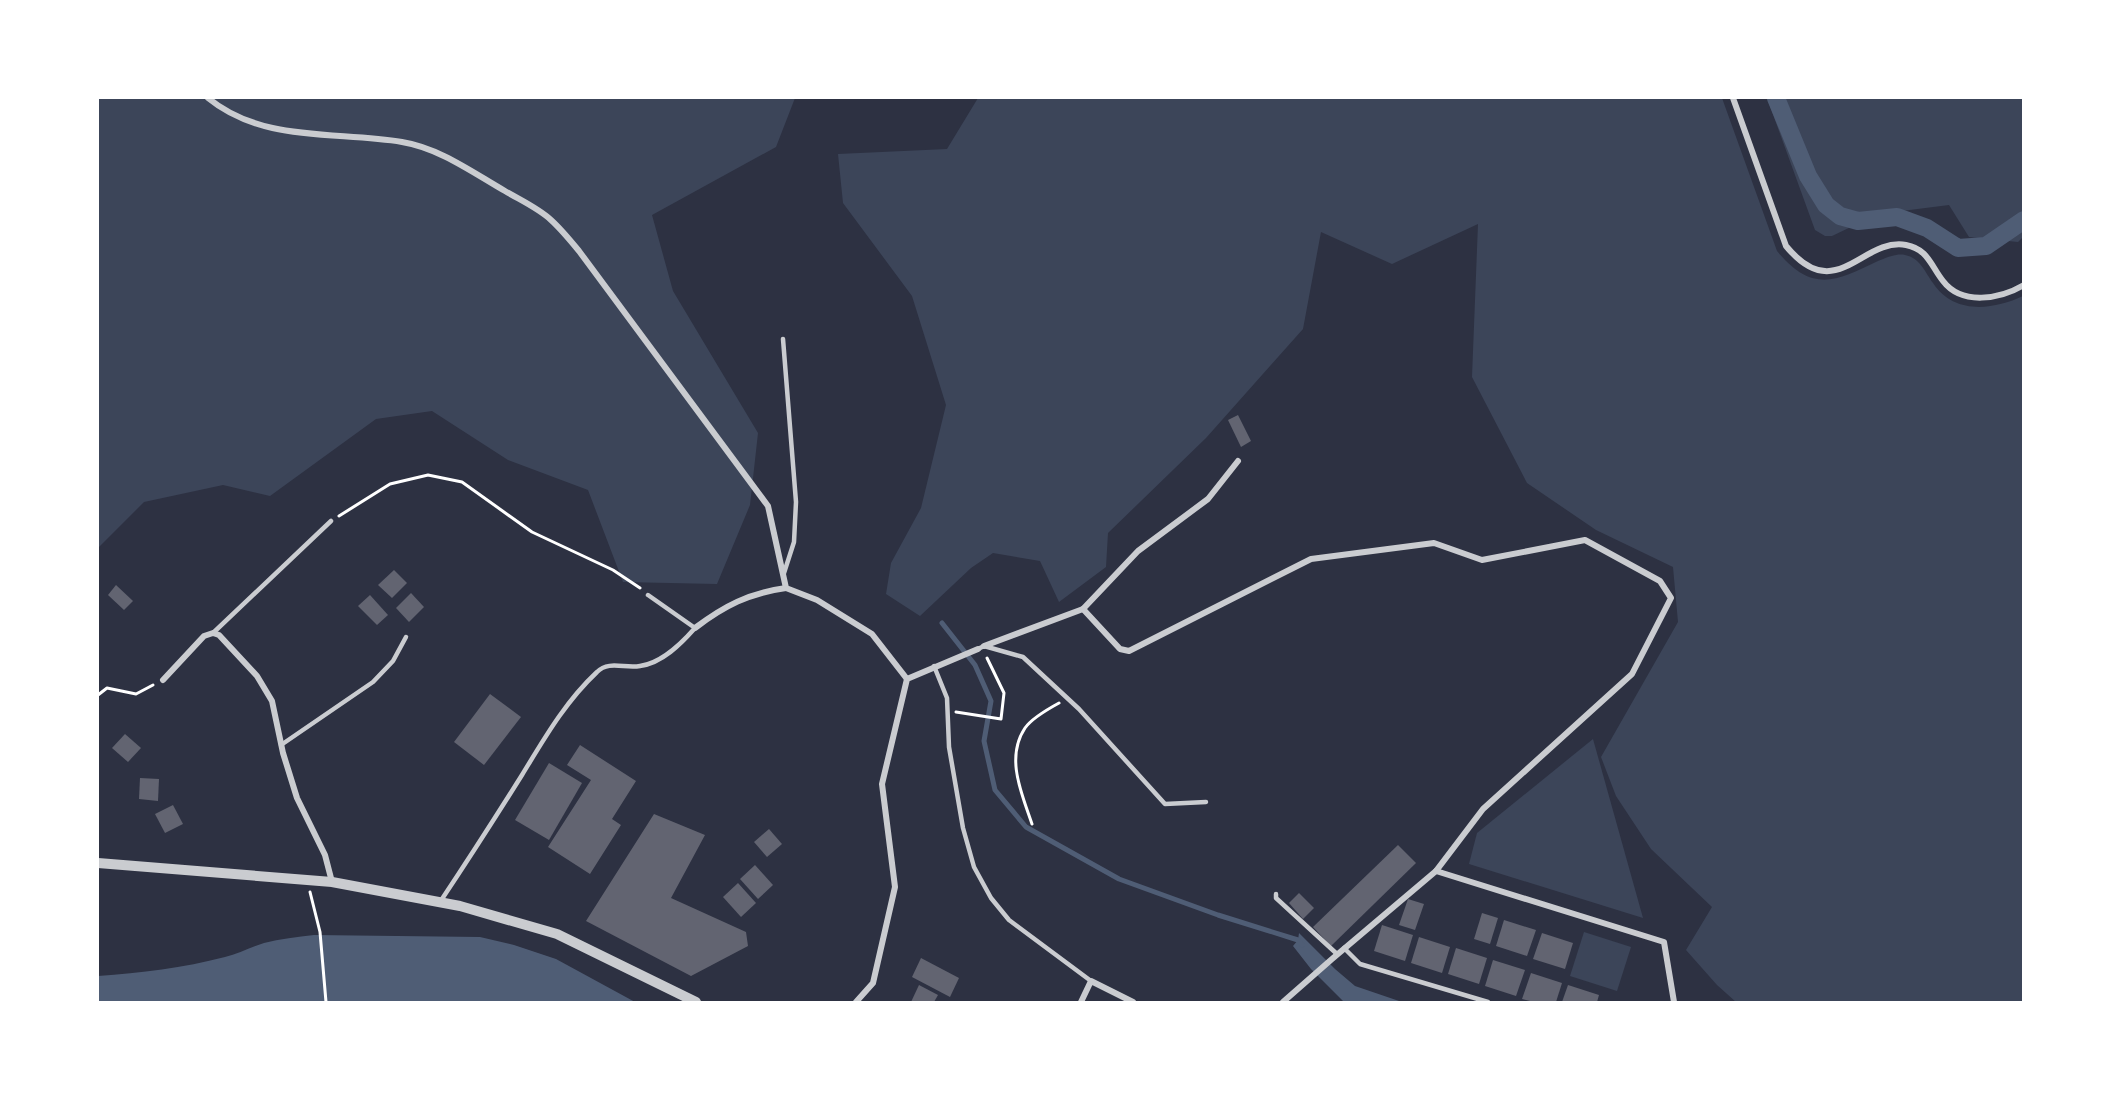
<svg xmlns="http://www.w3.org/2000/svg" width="2121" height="1100" viewBox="0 0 2121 1100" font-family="Helvetica,sans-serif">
  <rect width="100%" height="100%" fill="#2d3142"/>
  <g fill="#3c4559">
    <path d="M98 98H795L776 147 652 215 673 291 758 433 750 505 717 584 623 582 588 490 508 460 432 411 376 419 270 496 223 485 144 502 98 548Z"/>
    <path d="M978 98H1722L1777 251C1812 293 1835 282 1878 261 1886 258 1896 253 1905 255 1920 258 1925 272 1933 283 1954 315 1993 310 2023 296V1002H1736L1717 985 1686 950 1712 907 1651 849 1616 796 1601 757 1678 622 1673 567 1596 530 1527 483 1472 377 1478 224 1392 264 1321 232 1303 329 1206 438 1108 533 1106 567 1059 602 1040 561 993 553 971 568 920 616 886 594 891 563 921 508 946 405 912 296 843 203 838 154 947 149Z"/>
    <path d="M1767 98H2023V237L2018 242 1969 237 1949 205 1878 214 1832 236H1825L1815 230Z"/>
    <path d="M1593 739 1643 918 1469 864 1477 833Z"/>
    <path d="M1584 932 1631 947 1617 991 1570 976Z"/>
  </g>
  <g fill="#4f5d75">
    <path d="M1299 933 1335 969 1355 986 1402 1002H1344L1311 969 1293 946 1298 940Z"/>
    <path d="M314 935 480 937 514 945 556 959 635 1002H98V976C141 973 183 968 225 957 238 954 251 947 264 943 280 939 297 937 314 935Z"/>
  </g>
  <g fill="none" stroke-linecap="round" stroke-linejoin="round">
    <path stroke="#4f5d75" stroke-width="5" d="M942 623 975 665 991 701 984 741 995 790 1026 827 1119 879 1218 915 1298 940 1302 945"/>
    <path stroke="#4f5d75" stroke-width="18" d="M1776 98 1808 176 1826 205 1840 216 1858 221 1897 217 1927 228 1958 248 1986 246 2024 220"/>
  </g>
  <g fill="#626471">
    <path d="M1238 415 1251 441 1241 447 1228 420Z"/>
    <path d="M394 570 407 583 392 598 378 585Z"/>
    <path d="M116 585 133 601 124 610 108 595Z"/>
    <path d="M411 593 424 607 409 622 396 608Z"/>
    <path d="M370 595 388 615 377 625 358 606Z"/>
    <path d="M490 694 521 717 484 765 454 742Z"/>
    <path d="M125 734 141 748 128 762 112 748Z"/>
    <path d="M580 745 636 781 612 819 621 825 590 874 548 847 591 780 567 765Z"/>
    <path d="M549 763 582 783 549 840 515 820Z"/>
    <path d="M140 778 159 779 158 801 139 799Z"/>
    <path d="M173 805 183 824 165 833 155 814Z"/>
    <path d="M654 814 705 835 671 898 746 932 748 946 691 976 586 921Z"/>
    <path d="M769 829 782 844 767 857 754 842Z"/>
    <path d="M1398 845 1416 863 1331 946 1313 927Z"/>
    <path d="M755 865 773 885 758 899 740 879Z"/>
    <path d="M738 883 756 903 741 917 723 897Z"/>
    <path d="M1299 893 1314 908 1303 919 1289 903Z"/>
    <path d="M1408 899 1424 904 1415 930 1399 925Z"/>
    <path d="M1482 913 1498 918 1490 944 1474 939Z"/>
    <path d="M1504 920 1536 930 1527 956 1496 946Z"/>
    <path d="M1382 925 1413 935 1405 961 1374 951Z"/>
    <path d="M1542 933 1573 943 1565 969 1533 959Z"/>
    <path d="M1419 937 1450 947 1442 973 1411 963Z"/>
    <path d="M1456 948 1487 958 1479 984 1448 974Z"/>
    <path d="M921 958 959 978 950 997 912 977Z"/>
    <path d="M1493 960 1525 970 1516 996 1485 986Z"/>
    <path d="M1531 973 1562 983 1556 1002H1534L1522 999Z"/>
    <path d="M919 985 938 995 934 1002H911Z"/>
    <path d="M1568 985 1599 995 1597 1002H1562Z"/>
  </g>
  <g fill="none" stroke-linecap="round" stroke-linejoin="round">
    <g stroke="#fff" stroke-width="3">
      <path d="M339 516 390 484 428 475 462 482 532 532 613 570 640 588"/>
      <path d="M98 695 107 688 136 694 153 685"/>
      <path d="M956 712 1001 719 1004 693 987 658"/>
      <path d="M1032 824C1022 794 1005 758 1025 728 1032 718 1048 709 1059 703"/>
      <path d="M310 892 320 932 326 1002"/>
    </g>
    <g stroke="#caccd0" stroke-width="4.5">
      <path d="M783 339 796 502 794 542 784 573"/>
      <path d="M213 633 331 521"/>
      <path d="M978 649 984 646 1023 657 1079 709 1165 804 1206 802"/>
      <path d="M934 666 947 698 949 747 963 828 974 867 991 898 1009 920 1091 981"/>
      <path d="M281 745 373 682 393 661 406 637"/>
      <path d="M1276 894V898L1337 954"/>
      <path d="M440 902C468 860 495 818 522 775 544 739 565 702 597 672 609 660 625 669 640 666 662 663 681 644 695 628L648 595"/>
      <path d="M1344 948 1360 964 1488 1002"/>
    </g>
    <g stroke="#caccd0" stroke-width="6">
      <path d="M208 98C263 143 336 131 402 142 439 148 472 172 505 191 520 200 538 208 551 220 561 229 570 240 579 251L768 506 786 588 817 600 872 634 907 679"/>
      <path d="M1733 98 1786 246C1836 307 1862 237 1906 245 1928 249 1931 266 1943 281 1962 306 2000 299 2024 285"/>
      <path d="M1083 609 1120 649 1129 651 1311 559 1434 543 1482 560 1585 540 1660 581 1671 598 1632 674 1483 809 1436 871 1332 959 1283 1002"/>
      <path d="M695 628C724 606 749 593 786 588"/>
      <path d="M984 646 1083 609 1138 551 1208 499 1238 461"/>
      <path d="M163 680 204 636 213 633 219 635 257 676 272 701 283 753 297 798 325 855 332 882"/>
      <path d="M1436 871 1664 942 1674 1002"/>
      <path d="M856 1002 873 983 895 887 882 784 907 679 978 649"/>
      <path d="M1081 1002 1091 981 1133 1002"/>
    </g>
    <path stroke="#caccd0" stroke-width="10" d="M98 863 332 882 460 906 557 934 696 1002"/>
  </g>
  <rect width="2121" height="1100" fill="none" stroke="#ffffff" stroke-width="198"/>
</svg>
